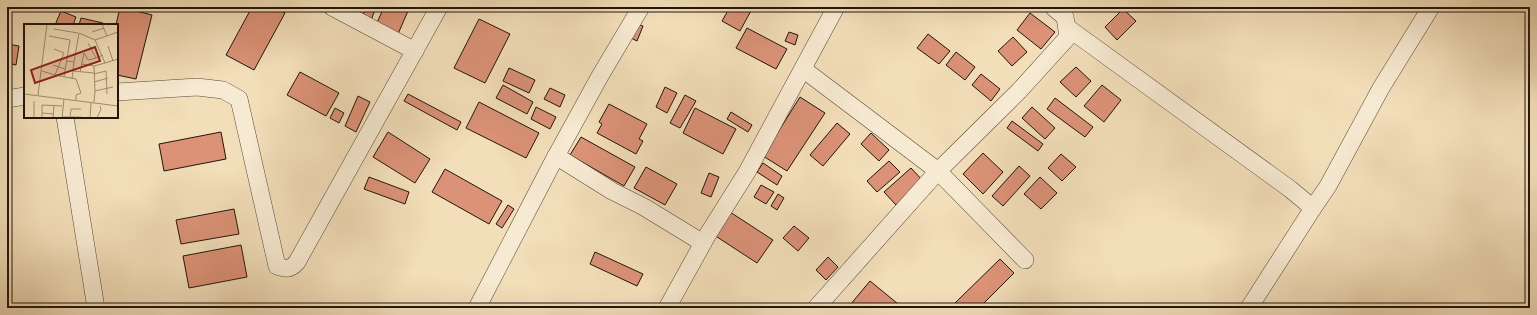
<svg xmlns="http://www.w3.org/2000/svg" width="1537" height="315" viewBox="0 0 1537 315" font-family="Alegreya,serif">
  <rect width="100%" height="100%" fill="#f2deb9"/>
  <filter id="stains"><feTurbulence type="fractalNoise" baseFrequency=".005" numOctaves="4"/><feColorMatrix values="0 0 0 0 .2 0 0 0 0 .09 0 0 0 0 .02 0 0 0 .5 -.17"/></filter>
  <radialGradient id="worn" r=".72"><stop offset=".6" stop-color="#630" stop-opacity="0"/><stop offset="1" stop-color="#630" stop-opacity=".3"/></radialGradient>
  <g fill="#db9277" stroke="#20160b">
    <path d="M120 7 152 15 136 79 117 75V25H116Z"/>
    <path d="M252 7H273L285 13 254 70 226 55Z"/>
    <path d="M366 7H376L370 23 361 20Z"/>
    <path d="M384 7H399L408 11 398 34 376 25Z"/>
    <path d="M730 7H753L740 31 722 21Z"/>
    <path d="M1123 9 1136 21 1117 40 1105 27Z"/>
    <path d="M61 11 76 17 73 25H55Z"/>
    <path d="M1030 13 1055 32 1041 49 1017 30Z"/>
    <path d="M81 18 103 23V25H79Z"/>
    <path d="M479 19 510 34 485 83 454 68Z"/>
    <path d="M635 23 643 26 637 41 629 37Z"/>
    <path d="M747 28 787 49 776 69 736 48Z"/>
    <path d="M789 32 798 35 795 45 785 41Z"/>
    <path d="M928 34 950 51 939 64 917 48Z"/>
    <path d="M1013 37 1027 52 1012 66 998 51Z"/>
    <path d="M7 44 19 46 16 65 7 63Z"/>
    <path d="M956 52 975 67 965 80 946 65Z"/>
    <path d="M1076 67 1091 81 1076 97 1060 82Z"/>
    <path d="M509 68 535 80 529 93 503 81Z"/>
    <path d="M300 72 339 93 326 116 287 95Z"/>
    <path d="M981 74 1000 89 991 101 972 85Z"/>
    <path d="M503 85 533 102 527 114 496 98Z"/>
    <path d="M1102 85 1121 100 1104 122 1084 106Z"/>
    <path d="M665 87 677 93 667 113 656 107Z"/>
    <path d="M550 88 565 95 560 107 544 99Z"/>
    <path d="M408 94 461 122 457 130 404 101Z"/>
    <path d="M685 95 696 101 680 128 670 123Z"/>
    <path d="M358 96 370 102 356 132 345 126Z"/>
    <path d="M800 97 825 113 787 171 763 156Z"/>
    <path d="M1055 98 1093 127 1085 137 1047 109Z"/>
    <path d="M479 102 539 133 526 158 466 128Z"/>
    <path d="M609 104 647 124 639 139 643 141 636 154 597 133 602 124 599 122Z"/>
    <path d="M536 107 556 117 550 129 531 119Z"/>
    <path d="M1032 107 1055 128 1045 139 1022 118Z"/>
    <path d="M335 108 344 113 339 123 330 118Z"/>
    <path d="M695 108 736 129 723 154 683 133Z"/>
    <path d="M731 112 752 125 748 132 727 119Z"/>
    <path d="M1012 121 1043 144 1038 151 1007 128Z"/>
    <path d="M837 123 850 134 823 166 810 155Z"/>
    <path d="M221 132 226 159 164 171 159 144Z"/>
    <path d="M388 132 430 159 415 183 373 157Z"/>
    <path d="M871 133 889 150 879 161 861 144Z"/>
    <path d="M581 137 635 167 624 186 570 155Z"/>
    <path d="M983 153 1003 172 983 194 963 174Z"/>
    <path d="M1061 154 1076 167 1062 181 1048 168Z"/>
    <path d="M889 161 900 172 877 192 867 181Z"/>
    <path d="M763 163 782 176 777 185 757 172Z"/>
    <path d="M1019 166 1030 176 1003 206 992 196Z"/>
    <path d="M646 167 677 184 665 205 634 188Z"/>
    <path d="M911 168 923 181 896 205 884 192Z"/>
    <path d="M445 169 502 201 489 224 432 192Z"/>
    <path d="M709 173 719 177 711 197 701 193Z"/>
    <path d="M369 177 409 192 405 204 364 189Z"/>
    <path d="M1040 177 1057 193 1041 209 1024 194Z"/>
    <path d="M761 185 774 192 766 204 754 197Z"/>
    <path d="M778 194 784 198 777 210 771 206Z"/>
    <path d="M508 205 514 209 502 228 496 224Z"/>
    <path d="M234 209 239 234 181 244 176 220Z"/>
    <path d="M730 212 773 240 757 263 714 235Z"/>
    <path d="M794 226 809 238 798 251 783 238Z"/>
    <path d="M241 245 247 277 189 288 183 256Z"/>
    <path d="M595 252 643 274 637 286 590 264Z"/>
    <path d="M828 257 838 267 826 280 816 270Z"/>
    <path d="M1000 259 1014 273 979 308H960L955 303Z"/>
    <path d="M870 281 903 308H853L850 305Z"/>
  </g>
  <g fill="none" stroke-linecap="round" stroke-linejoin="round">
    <defs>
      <g id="minor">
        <path d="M332 7 415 51"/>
        <path d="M641 7 600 76 556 156 612 191 644 207 703 243"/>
        <path d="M1068 28 1290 189 1313 208"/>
        <path d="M803 69 938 171 1025 260"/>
        <path d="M117 92 197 87 223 90 239 99 277 266C286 269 290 270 297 262L439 7"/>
        <path d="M7 99 25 96"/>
        <path d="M65 117 96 308"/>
        <path d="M477 308 556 156"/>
        <path d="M667 308 708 234 747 172 836 7"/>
        <path d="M816 308 938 171 1019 91 1068 37 1065 17 1053 7"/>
        <path d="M1249 308 1313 208 1328 186 1381 88 1431 7"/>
      </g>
    </defs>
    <use href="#minor" stroke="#544836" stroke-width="18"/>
    <use href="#minor" stroke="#f7ead2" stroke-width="17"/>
  </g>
  <g transform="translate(24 24)">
    <rect width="94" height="94" fill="#f2deb9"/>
    <path fill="none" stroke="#9e8e73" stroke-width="1" d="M78 0 83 12M30 5 54 9M68 8 80 4M25 12 46 16 40 53M71 16 94 8M64 19 72 34 79 31M84 22 89 37M30 25 40 29 31 51 52 55 57 69 52 71V76M60 29 64 36 72 34M43 37 50 38 48 55M50 38 55 9 71 16 81 39 94 35M58 40 70 42M29 41 41 45M18 47 31 51M49 47 70 49M56 48 60 29M70 50 82 47 83 70M70 58 84 54M71 67 70 42 81 39M0 70 94 82M14 71 23 0M10 77V94M70 78 71 67 89 63M18 89 30 90M38 93H57M46 93 47 85H57M18 94V81L38 82M29 94 30 82M38 94 40 75M66 94 67 79M73 94 77 85 76 82"/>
    <path fill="#8f2418" fill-opacity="0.15" stroke="#8f2418" stroke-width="2" d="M71 23 76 37 11 59 7 46Z"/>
    <rect width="94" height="94" fill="none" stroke="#20160b" stroke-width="2"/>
  </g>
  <rect width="1537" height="315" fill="none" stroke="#f2deb9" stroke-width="24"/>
  <rect x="8" y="8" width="1521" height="299" fill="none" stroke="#20160b" stroke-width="2"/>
  <rect x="12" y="12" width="1513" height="291" fill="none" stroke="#20160b"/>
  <rect width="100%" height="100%" filter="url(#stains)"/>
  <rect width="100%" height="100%" fill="url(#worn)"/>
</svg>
